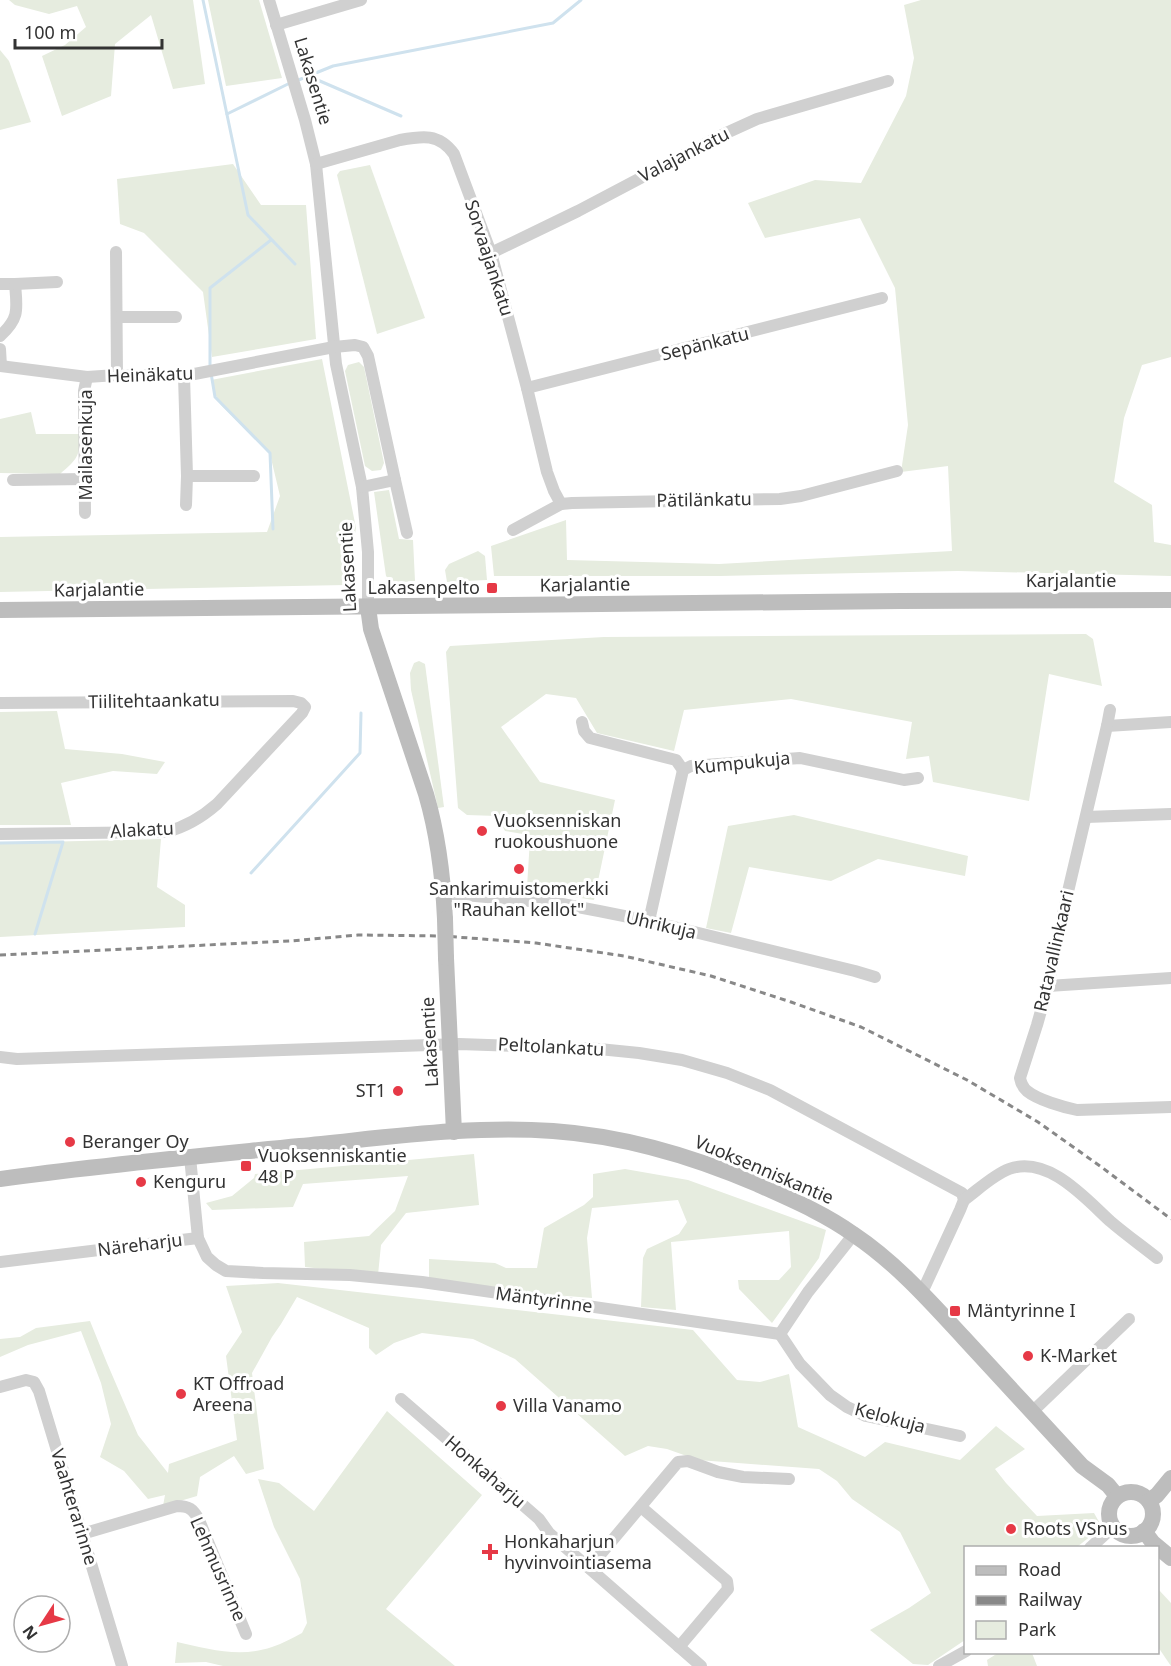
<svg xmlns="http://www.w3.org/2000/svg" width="1171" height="1666" viewBox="0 0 1171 1666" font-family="'Noto Sans',sans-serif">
  <rect width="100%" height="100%" fill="#fff"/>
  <g fill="#e6ecdf">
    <path d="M9 0H193L205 84 173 89 151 15 115 44 111 96 62 116 42 56 65 45 86 27 77 6 49 14 15 5Z"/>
    <path d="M208 0H259L282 78 226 86Z"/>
    <path d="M921 0H1171V357L1142 365 1124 418 1114 482 1152 505 1154 542 1171 545V576L958 571 720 576H494L491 546 566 520 567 560 719 564 952 551 948 466 901 472 908 425 895 288 860 218 765 238 748 203 815 180 861 183 906 96 914 58 904 5Z"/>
    <path d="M0 50 9 61 31 122 0 130Z"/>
    <path d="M233 164 261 205H306L316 339 212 357 203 292 144 233 120 224 117 179Z"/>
    <path d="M370 165 425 318 377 334 337 175 340 171Z"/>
    <path d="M322 359 356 528 346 585 0 592V537L267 532 280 496 270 454 221 405 214 392 211 380Z"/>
    <path d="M359 362 364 367 384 463 381 470 372 471 365 466 345 371 348 365Z"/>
    <path d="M31 412 36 434H80C80 457 77 459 60 474L0 473V419Z"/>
    <path d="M389 490 399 539 413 540 415 581 393 583 386 576 374 492Z"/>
    <path d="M478 551 485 556 487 580 447 582 445 570 449 564Z"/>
    <path d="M1086 634 1093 639 1102 686 1049 674 1029 801 933 782 929 756 906 759 912 722 791 699 684 710 674 751 597 733 576 698 546 694 501 727 540 782 615 800 594 900 561 895V892L527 887 530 839 559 840 505 831 497 816 467 815 458 808 446 652 450 646 604 637Z"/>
    <path d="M419 661 425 664 444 807 438 808 411 690 410 673 414 663Z"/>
    <path d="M57 711 65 749 122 754 165 762 157 774 113 771 61 783 71 825H0V712Z"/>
    <path d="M794 815 968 856 965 876 878 859 831 881 749 867 731 933 706 928 728 826Z"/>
    <path d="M161 839 157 887 185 905V927L0 937V843Z"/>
    <path d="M474 1154 479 1205 406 1213 381 1245 378 1275 305 1267 304 1242 369 1236 395 1211 408 1176 303 1184 293 1207 212 1210 206 1203 232 1196 254 1178 255 1174Z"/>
    <path d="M625 1169 688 1180 826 1230 819 1258 772 1323 739 1289 738 1280H779L791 1267 789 1231 671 1242 676 1310 641 1307 643 1258 647 1249 679 1234 687 1222 678 1200 592 1208 587 1238 592 1298 516 1292 429 1281V1259L495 1263 506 1268H537L544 1228 584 1205 593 1197V1174Z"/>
    <path d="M278 1283 693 1330 737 1380 760 1382 789 1374 798 1427 865 1457 885 1442 960 1460 996 1426 1025 1449 995 1469 1006 1483 1037 1516 1094 1513 1102 1527 1077 1547 966 1548 965 1640 928 1665 913 1664 870 1630 909 1608 931 1593 900 1532 852 1499 837 1481 819 1469 698 1460 667 1449 648 1446 625 1456 515 1359 473 1339 422 1333 394 1343 376 1355 369 1348V1328L297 1297 281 1324 272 1337 252 1373 264 1469 246 1474 234 1456 200 1477 197 1496 163 1506 165 1495 148 1499 124 1471 100 1457 111 1424 101 1383 81 1331 28 1345 0 1357V1339L20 1337 36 1328 90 1321 107 1363 138 1435 168 1473 169 1464 237 1440 226 1356 242 1332 226 1286Z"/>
    <path d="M387 1411 482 1495 386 1609 455 1666H223L206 1662 175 1663 177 1642C208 1649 240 1658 272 1647 282 1644 292 1638 302 1633L307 1623 300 1579 274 1527 258 1479 279 1483 314 1511Z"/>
    <path d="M1158 1589 1171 1603V1666L1158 1647Z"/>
    <path d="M998 1653H1032L1037 1666H988L987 1660Z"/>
  </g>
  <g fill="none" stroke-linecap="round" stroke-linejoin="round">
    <g stroke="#cfe2ee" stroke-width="3">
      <path d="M203 0 248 215 295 264"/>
      <path d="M306 75 401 116"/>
      <path d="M296 81 333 66 553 23 581 0"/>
      <path d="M227 114 290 83"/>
      <path d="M210 367V288L271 240"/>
      <path d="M211 373 215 397 270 453 273 529"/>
      <path d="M0 843 63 842 35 934"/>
      <path d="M251 873 360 753 361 713"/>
    </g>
    <g stroke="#d0d0d0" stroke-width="12">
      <path d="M269 0 305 120 316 164 336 364 362 487 368 552V607"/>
      <path d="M276 25 361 0"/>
      <path d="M316 164 400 140C422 136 439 133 454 154L491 253 527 388 547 472 554 491 561 504"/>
      <path d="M116 252 117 375"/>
      <path d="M491 253 578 211 724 134 757 119 888 81"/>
      <path d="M0 284H15C17 309 20 318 0 336"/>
      <path d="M15 284 57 282"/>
      <path d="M117 317H176"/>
      <path d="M0 349 1 366"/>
      <path d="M0 366 87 377 117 375 184 376 334 347 355 345 363 347 368 356 395 480 362 487"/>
      <path d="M184 376 187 476 186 505"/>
      <path d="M527 388 882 298"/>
      <path d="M187 476H254"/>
      <path d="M13 480 85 479"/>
      <path d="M395 480 407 533"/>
      <path d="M85 513 84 391 87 377"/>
      <path d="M513 530 561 504 572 503 780 499 801 496 897 471"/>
      <path d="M0 703 293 701 301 703 305 707 302 713 217 804C201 818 186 827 166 832L0 834"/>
      <path d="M582 722 584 731 590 738 676 760 683 770"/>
      <path d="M1171 722 1107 726 1066 900 1048 986 1037 1025 1020 1078C1021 1083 1022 1087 1027 1091 1038 1100 1063 1107 1077 1110L1171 1107"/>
      <path d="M1107 726 1110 710"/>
      <path d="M1086 817 1171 814"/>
      <path d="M443 893 562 904 599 911 649 921 855 971 875 977"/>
      <path d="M649 921 683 770 691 766 800 758 904 780 918 778"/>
      <path d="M1048 986 1171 978"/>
      <path d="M0 1057 17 1059 459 1044 599 1049 639 1053 682 1060 727 1073 770 1090 962 1193 964 1200 960 1210 925 1286 920 1291"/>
      <path d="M964 1200C978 1190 993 1175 1009 1169 1048 1155 1085 1198 1110 1221 1125 1234 1142 1246 1157 1258"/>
      <path d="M198 1238 207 1257 216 1265 226 1271 263 1273 350 1275 422 1282 780 1334"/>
      <path d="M0 1262 198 1238 190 1157"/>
      <path d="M780 1334 800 1364 830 1395 847 1407 866 1416 960 1436"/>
      <path d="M780 1334 808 1292 854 1234"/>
      <path d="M0 1387 26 1380 34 1382 39 1391 122 1666"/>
      <path d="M401 1399 539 1519 549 1533 701 1666"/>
      <path d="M1032 1412 1129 1319"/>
      <path d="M641 1507 727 1581 728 1589 679 1647"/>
      <path d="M82 1534 177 1506C189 1506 193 1509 199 1520L246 1634"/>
      <path d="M1090 1548 1113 1527"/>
      <path d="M589 1568 678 1462 688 1461 718 1472 743 1477 789 1479"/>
      <path d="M939 1666 966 1651"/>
    </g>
    <g stroke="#bdbdbd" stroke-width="16">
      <path d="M368 607 371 629 426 794C438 835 443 876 445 919"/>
      <path d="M0 610 901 601 1171 600"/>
      <path d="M446 958 454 1132"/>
      <path d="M0 1179C100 1165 200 1156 300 1146 384 1138 469 1125 553 1131 624 1136 692 1156 757 1184 790 1199 824 1213 853 1234 895 1262 929 1300 963 1337 1003 1380 1042 1423 1082 1466L1108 1485 1117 1496"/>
      <circle cx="1131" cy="1514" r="22"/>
      <path d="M1149 1501 1157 1495 1171 1478"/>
      <path d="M1144 1531 1153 1543 1171 1558"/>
    </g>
    <path stroke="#888" stroke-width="3" stroke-dasharray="6 4.5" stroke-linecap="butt" d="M0 955 290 941 358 935 443 936 536 943 624 956 711 976 791 1002 861 1027 967 1080 1038 1122 1100 1166 1171 1219"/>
    <path stroke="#bdbdbd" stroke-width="16" d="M445 919 446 958"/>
  </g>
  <g fill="#e63946" stroke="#fff" stroke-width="2">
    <rect x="486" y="582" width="12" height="12" rx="3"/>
    <circle cx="482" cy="831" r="6"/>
    <circle cx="519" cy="869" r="6"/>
    <circle cx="398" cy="1091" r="6"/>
    <circle cx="70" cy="1142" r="6"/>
    <rect x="240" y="1160" width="12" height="12" rx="3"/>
    <circle cx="141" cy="1182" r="6"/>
    <rect x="949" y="1305" width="12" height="12" rx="3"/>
    <circle cx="1028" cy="1356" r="6"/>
    <circle cx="181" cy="1394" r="6"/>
    <circle cx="501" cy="1406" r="6"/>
    <circle cx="1011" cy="1529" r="6"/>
    <path d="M487 1543h6v6h6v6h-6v6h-6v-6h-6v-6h6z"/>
  </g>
  <g text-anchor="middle" stroke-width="6" stroke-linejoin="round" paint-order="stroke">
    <g font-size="18" fill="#333" stroke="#fff">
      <text transform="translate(313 81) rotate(73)" y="6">Lakasentie</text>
      <text transform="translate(684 155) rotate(-27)" y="6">Valajankatu</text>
      <text transform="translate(489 258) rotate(72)" y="6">Sorvaajankatu</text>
      <text transform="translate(705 344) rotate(-14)" y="6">Sepänkatu</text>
      <text transform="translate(150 375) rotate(-2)" y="6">Heinäkatu</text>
      <text transform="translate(86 445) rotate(-90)" y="6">Mailasenkuja</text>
      <text transform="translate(704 500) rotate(-1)" y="6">Pätilänkatu</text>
      <text transform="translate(348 567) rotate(-93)" y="6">Lakasentie</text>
      <text x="1071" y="587">Karjalantie</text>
      <text transform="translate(585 585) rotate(-1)" y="6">Karjalantie</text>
      <text transform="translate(99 590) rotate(-1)" y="6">Karjalantie</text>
      <text transform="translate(154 701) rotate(-1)" y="6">Tiilitehtaankatu</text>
      <text transform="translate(742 763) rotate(-6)" y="6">Kumpukuja</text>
      <text transform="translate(142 830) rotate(-3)" y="6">Alakatu</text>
      <text transform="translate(661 925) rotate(13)" y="6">Uhrikuja</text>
      <text transform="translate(1054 951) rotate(-77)" y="6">Ratavallinkaari</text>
      <text transform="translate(430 1042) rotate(-93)" y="6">Lakasentie</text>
      <text transform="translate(551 1047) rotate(3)" y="6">Peltolankatu</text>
      <text transform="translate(764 1170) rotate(23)" y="6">Vuoksenniskantie</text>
      <text transform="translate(140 1245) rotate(-7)" y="6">Näreharju</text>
      <text transform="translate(544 1300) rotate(8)" y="6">Mäntyrinne</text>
      <text transform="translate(890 1418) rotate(15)" y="6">Kelokuja</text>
      <text transform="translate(485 1472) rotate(41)" y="6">Honkaharju</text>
      <text transform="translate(74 1507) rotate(73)" y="6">Vaahterarinne</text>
      <text transform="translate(218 1569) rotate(66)" y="6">Lehmusrinne</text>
    </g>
    <g font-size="18" fill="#333" stroke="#fff" text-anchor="start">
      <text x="480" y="594" text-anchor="end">Lakasenpelto</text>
      <text x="494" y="827">Vuoksenniskan<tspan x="494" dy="21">ruokoushuone</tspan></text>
      <text x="519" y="895" text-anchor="middle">Sankarimuistomerkki<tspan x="519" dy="21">"Rauhan kellot"</tspan></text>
      <text x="386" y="1097" text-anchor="end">ST1</text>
      <text x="82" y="1148">Beranger Oy</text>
      <text x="258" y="1162">Vuoksenniskantie<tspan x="258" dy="21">48 P</tspan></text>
      <text x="153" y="1188">Kenguru</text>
      <text x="967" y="1317">Mäntyrinne I</text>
      <text x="1040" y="1362">K-Market</text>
      <text x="193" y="1390">KT Offroad<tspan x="193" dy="21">Areena</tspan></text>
      <text x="513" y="1412">Villa Vanamo</text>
      <text x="1023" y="1535">Roots VSnus</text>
      <text x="504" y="1548">Honkaharjun<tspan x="504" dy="21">hyvinvointiasema</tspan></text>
    </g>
  </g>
  <rect x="964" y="1546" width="195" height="108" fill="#ffffff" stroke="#adadad" stroke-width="1.5"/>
  <rect x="976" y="1566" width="30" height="9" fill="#bdbdbd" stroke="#adadad" stroke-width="1.5"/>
  <text x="1018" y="1576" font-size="18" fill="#333333">Road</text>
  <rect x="976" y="1596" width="30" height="9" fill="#888888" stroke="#adadad" stroke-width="1.5"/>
  <text x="1018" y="1606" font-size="18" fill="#333333">Railway</text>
  <rect x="976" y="1621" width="30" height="18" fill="#e6ecdf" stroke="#adadad" stroke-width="1.5"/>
  <text x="1018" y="1636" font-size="18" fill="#333333">Park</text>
  <g transform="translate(42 1624) rotate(234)"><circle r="28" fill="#ffffff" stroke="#adadad" stroke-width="1.5"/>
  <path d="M0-4.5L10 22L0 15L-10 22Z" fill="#e63946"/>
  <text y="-9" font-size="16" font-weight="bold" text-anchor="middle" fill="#333333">N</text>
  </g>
  <path d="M15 39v9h147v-9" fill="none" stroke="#333333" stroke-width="3"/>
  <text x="24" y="39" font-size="18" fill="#333333" stroke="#ffffff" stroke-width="4.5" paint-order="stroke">100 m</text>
</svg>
